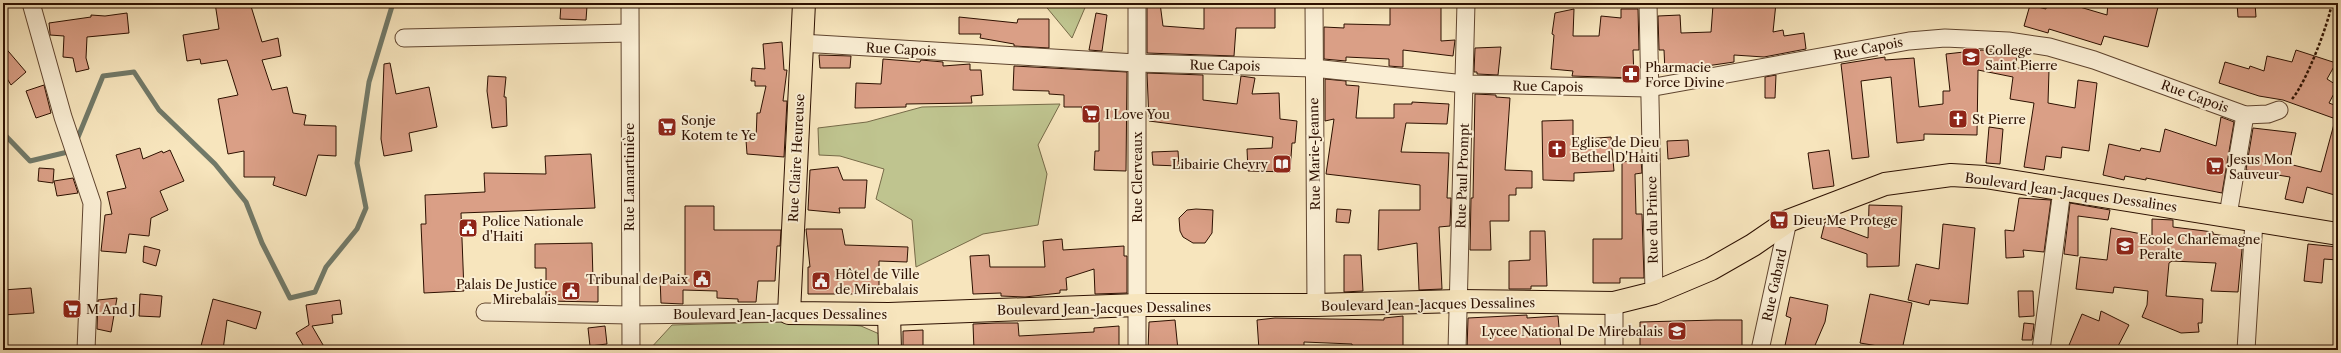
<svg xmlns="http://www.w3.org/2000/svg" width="2341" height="353" viewBox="0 0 2341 353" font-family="'Libre Caslon Text',serif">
  <rect width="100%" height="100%" fill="#f7e5bd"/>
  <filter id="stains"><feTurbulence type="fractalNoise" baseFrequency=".005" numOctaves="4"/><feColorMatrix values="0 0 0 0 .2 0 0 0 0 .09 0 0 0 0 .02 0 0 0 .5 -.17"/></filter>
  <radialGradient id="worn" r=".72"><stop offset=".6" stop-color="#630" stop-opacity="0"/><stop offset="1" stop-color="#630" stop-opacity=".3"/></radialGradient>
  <g fill="#bfc48f" stroke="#766a48">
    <path d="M1043 3H1087L1072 38Z"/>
    <path d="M1060 104 1038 145 1047 174 1038 225 983 234 916 267 912 220 876 199 884 169 840 156 819 155 818 128 867 122 922 107Z"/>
    <path d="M813 321 861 326 884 336V350H649L672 325Z"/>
  </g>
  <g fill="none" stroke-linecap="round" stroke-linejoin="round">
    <g stroke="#717968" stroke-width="5">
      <path d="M3 133 30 161 72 151"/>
      <path d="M76 142 103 76 134 72 159 110 215 164 246 202 262 243 290 298 315 292 326 267 357 229 366 208 357 163 369 82 393 3"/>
    </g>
  </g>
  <g fill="#da9f86" stroke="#2d1000">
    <path d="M215 3H250L262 42 278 38 281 56 262 60 272 90 287 87 293 113 306 115 304 125 336 126V156L318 155 306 196 273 185 275 177H244V151L228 154 218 99 238 95 227 60 201 64 200 59 187 61 183 35 219 29Z"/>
    <path d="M1147 3H1160L1163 26 1204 29V5L1275 3V28H1236L1234 56 1147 53Z"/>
    <path d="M1390 3H1441V41L1455 40 1453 56 1403 50V67H1401L1389 66V59L1346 57V61L1324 59V27L1344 28V24L1390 25Z"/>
    <path d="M1731 3H1776L1773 32 1783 30 1784 36 1804 33 1806 49 1764 57 1734 55V62L1665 72 1664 50H1659L1658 16 1680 15 1681 33 1711 32 1713 5 1732 6Z"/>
    <path d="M2046 3H2073V5L2107 15 2108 3H2159L2148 47 2104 36 2101 45 2049 29 2048 33 2024 26 2030 5 2046 9Z"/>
    <path d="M2237 3H2255L2256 17H2238Z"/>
    <path d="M561 4 587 6 586 20 560 19Z"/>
    <path d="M1574 9 1573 36H1599L1601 16 1621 18V9H1638L1639 50H1633L1634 78 1572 76 1573 71 1551 69 1554 35 1552 34 1555 13Z"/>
    <path d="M127 13 129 33 87 37 86 58 89 69 76 72 73 58 63 57 64 36 50 35V33L49 23 91 17V15L105 16Z"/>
    <path d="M1096 13 1107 15 1102 51 1089 50Z"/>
    <path d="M959 17 1017 23 1018 19H1049V48L1014 46V44L980 38 981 34H959Z"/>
    <path d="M782 42 784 70H787L783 101H787L784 157 747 154 746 140H756L757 113H760L766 86H755V81H751L752 68 765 69 763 44Z"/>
    <path d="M3 45 26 72 11 85 3 72Z"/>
    <path d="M1501 47 1498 75 1477 74V72H1474L1475 48Z"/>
    <path d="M1982 50 2017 55 2015 68 2049 70 2048 103 2075 108 2078 80 2097 83 2089 151 2062 147 2061 158 2046 156 2044 170 2024 167 2034 103 2010 99 2013 77 1978 70 1977 135 1924 134V140L1897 143 1891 77 1861 81 1869 157 1852 159 1841 64 1885 57V60L1914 58 1919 107 1943 104V91H1950L1946 54Z"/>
    <path d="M2296 50 2336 63 2327 79 2338 86 2329 103 2337 106 2333 118 2283 100 2259 96 2219 83 2225 62 2249 69 2250 66 2264 71 2267 56 2292 62Z"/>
    <path d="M819 55 851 56 850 68H820Z"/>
    <path d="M883 59 920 62 921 60 943 62V66L970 64V70H981L983 95 971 96 972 103 906 104V107L855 108 856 83 881 84Z"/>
    <path d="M390 63 396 94 429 87 437 127 409 133 412 151 384 156 381 139 384 64Z"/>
    <path d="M1014 66 1127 72 1126 171 1094 170 1095 151H1099V119L1083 120 1082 107H1064V95L1049 94V91L1013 90Z"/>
    <path d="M1147 73 1203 75V100L1237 104 1241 76 1255 78 1252 94 1279 93 1280 119 1297 121 1295 143H1292L1290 172 1248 171 1247 149 1272 148 1273 137 1149 121Z"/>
    <path d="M1776 75 1775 98H1765V77Z"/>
    <path d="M488 76 506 77 504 97H506L507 126 492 128 487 91Z"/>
    <path d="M1325 79 1346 81V85L1359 86 1356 118H1394V104H1412V102L1449 104 1447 124 1406 123 1401 152 1449 153 1447 198H1451L1450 226 1439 227 1442 289 1419 290 1417 243 1378 250 1379 210H1420V185L1326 174 1334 119 1325 121Z"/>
    <path d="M44 85 51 113 36 118 26 91Z"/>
    <path d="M1475 94 1496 95V97L1510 98 1505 170 1532 171V188H1516V195H1509V221H1490L1491 250H1470L1471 198H1473Z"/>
    <path d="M2221 117 2234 122 2222 193 2146 178V180L2125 176 2124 180 2103 175 2109 144 2140 151 2141 148 2160 152 2165 129 2216 146Z"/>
    <path d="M1573 120V140L1611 137 1614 171 1574 173V181L1543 180 1542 121Z"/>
    <path d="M2334 124 2338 125V196L2307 187 2303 203 2285 199 2290 177 2246 170 2253 128 2296 133 2289 164 2321 172Z"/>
    <path d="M1989 127 2003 129 2000 164 1986 163Z"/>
    <path d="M1688 140 1689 156 1668 159 1667 141Z"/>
    <path d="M140 148 143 159 162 151 163 153 170 150 184 181 160 191 168 210 151 218 149 236 129 234 126 253 101 251 105 215 112 214 107 192 126 188 116 155Z"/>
    <path d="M1829 150 1834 186 1813 189 1808 153Z"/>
    <path d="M1178 151 1179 166 1153 165 1152 152Z"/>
    <path d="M591 154 595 208 461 213 464 291 424 293 421 224H426L425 195 485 192 484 173 546 174 545 156Z"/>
    <path d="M1641 160 1642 173 1635 174 1636 214H1642L1644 278H1620V283H1593V239H1622V162Z"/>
    <path d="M838 167 843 180H867L865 208H839L840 213 808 210 810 170Z"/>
    <path d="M39 168 54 169 53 183 38 181Z"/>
    <path d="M73 178 78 193 57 196 54 181Z"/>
    <path d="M2019 198 2051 200 2044 252 2023 250 2024 257 2006 258 2005 230 2014 231Z"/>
    <path d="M2070 203 2110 210 2108 220 2078 216V256L2064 254Z"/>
    <path d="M1869 205 1902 206 1899 266 1867 267V254L1821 238 1825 222 1868 238Z"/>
    <path d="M685 206H714V230H781L780 246H777L775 281H758L756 302H738V299L717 298V291L683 290V304L661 303 660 277H685Z"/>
    <path d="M1196 209 1213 210 1212 233 1205 243H1193L1183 237 1180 231 1179 218 1187 210Z"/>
    <path d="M1337 209 1351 210 1349 223 1336 222Z"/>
    <path d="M2152 219 2173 220V227L2213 232V234L2243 239 2238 292 2211 291 2216 263 2172 261 2169 263 2166 296 2203 299 2202 323H2198L2199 332 2181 333 2142 317 2147 305 2148 291 2114 287 2113 293 2076 289 2080 257 2107 260 2111 228 2152 236Z"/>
    <path d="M1943 224 1975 228 1968 304 1930 300 1929 305 1908 300 1916 264 1939 269Z"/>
    <path d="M806 229H842L845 245 908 247 907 262 879 261V294H808V267H810Z"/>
    <path d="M1530 231H1545L1547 286H1531V289H1509V261L1530 260Z"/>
    <path d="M1062 239 1063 250 1124 246V256H1127V293L1095 294 1094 269 1066 278 1067 290H1060V293L1025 297 1001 296V293L973 294 970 256 989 255 990 267H1045L1043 241Z"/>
    <path d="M592 243 593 280H598V302L546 301V268H535V244Z"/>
    <path d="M2308 244 2338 247V260L2324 259 2322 283 2304 281Z"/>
    <path d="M144 246 160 250 156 266 143 262Z"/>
    <path d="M1344 255H1361L1363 291 1344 292Z"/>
    <path d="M31 288 34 313 3 315V290Z"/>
    <path d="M2018 291H2033L2034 316 2019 317Z"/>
    <path d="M140 294 162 296 160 317 139 316Z"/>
    <path d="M1870 294 1912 303 1902 350 1860 343Z"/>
    <path d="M1790 297 1828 305 1825 322 1813 350H1784L1791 318 1786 316Z"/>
    <path d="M117 298 111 332 97 329 98 300Z"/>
    <path d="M213 299 261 312 256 329 227 320 223 350H200Z"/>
    <path d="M340 300 342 314 332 315 333 323 312 326 326 350H306L296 333 309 325 306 305Z"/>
    <path d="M78 302 77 317H68V303Z"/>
    <path d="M2101 311 2129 325 2116 350H2067L2082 314 2099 321Z"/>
    <path d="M1527 315V318L1558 316 1561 350H1467L1468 318Z"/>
    <path d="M1403 316V350H1353L1352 344 1304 342V350H1259L1257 320 1275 318 1384 320V318Z"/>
    <path d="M1175 320 1178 350H1148L1149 322Z"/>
    <path d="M1716 320H1742V350H1640V322Z"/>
    <path d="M996 323H1018L1019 336 1094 332V328L1119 326V350H974L973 324Z"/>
    <path d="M2024 323 2034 324 2032 340H2022Z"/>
    <path d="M605 326 607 344 590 346 588 328Z"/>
    <path d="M923 330V350H903V331Z"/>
  </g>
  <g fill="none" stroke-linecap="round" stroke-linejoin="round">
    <defs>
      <g id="minor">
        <path d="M31 3 63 117 92 203 86 350"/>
        <path d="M630 3 631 350"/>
        <path d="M1137 3V350"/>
        <path d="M1314 3 1316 305"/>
        <path d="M1648 3 1654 293"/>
        <path d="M404 38 629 33"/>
        <path d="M801 43 1136 63 1313 68 1465 84 1649 88 1909 41 1945 38 2008 41 2049 47 2094 60 2245 115 2268 114 2279 110"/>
        <path d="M2228 215 2245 115"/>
        <path d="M1614 303V350"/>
        <path d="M485 312 629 315 789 313"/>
        <path d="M1457 350 1466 3"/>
        <path d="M1760 350 1788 221"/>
        <path d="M2041 350 2062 190"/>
        <path d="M2246 350 2254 221"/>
      </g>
      <g id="major">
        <path d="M804 3 789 313 889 314 1138 305H1316L1458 301 1614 303 1654 293 1711 269 1753 245 1788 221 1885 184 1951 175 1985 177 2338 234"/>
        <path d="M889 314 890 350"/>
      </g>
    </defs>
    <use href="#minor" stroke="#60452f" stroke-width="19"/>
    <use href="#major" stroke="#2d1000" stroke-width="24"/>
    <path stroke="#2d1000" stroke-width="2.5" stroke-dasharray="3 2" stroke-linecap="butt" d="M2292 99C2306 83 2328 25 2332 3"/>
    <use href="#minor" stroke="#faeed4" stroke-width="17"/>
    <use href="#major" stroke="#f7e5bd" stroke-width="22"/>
  </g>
  <defs>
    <symbol id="school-square" viewBox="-11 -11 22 22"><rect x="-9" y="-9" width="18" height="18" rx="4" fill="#8f2418" stroke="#faeed4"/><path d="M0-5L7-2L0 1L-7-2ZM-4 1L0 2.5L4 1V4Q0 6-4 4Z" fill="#fff"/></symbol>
    <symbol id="pharmacy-square" viewBox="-11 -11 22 22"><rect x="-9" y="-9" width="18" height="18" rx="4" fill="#8f2418" stroke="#faeed4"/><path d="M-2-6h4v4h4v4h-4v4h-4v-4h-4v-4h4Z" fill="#fff"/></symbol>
    <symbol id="supermarket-square" viewBox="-11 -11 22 22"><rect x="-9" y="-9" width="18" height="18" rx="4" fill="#8f2418" stroke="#faeed4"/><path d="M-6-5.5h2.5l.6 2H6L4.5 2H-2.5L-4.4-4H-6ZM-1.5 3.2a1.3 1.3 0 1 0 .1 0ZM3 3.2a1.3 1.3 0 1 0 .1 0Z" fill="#fff"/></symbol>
    <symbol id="church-square" viewBox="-11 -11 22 22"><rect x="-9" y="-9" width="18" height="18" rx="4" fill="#8f2418" stroke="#faeed4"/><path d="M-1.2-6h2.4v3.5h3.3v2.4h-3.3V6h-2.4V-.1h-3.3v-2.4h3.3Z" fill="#fff"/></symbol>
    <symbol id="library-square" viewBox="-11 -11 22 22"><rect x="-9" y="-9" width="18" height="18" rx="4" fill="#8f2418" stroke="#faeed4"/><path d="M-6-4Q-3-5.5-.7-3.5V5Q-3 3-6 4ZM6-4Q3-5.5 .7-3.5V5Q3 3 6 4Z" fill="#fff"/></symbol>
    <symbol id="civic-square" viewBox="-11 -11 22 22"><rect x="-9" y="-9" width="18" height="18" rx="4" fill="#8f2418" stroke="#faeed4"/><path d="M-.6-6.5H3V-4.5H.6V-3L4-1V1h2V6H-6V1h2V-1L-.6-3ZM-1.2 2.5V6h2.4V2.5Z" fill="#fff"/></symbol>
  </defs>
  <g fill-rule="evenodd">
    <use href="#school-square" x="1960" y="46" width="22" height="22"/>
    <use href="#pharmacy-square" x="1620" y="63" width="22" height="22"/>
    <use href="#supermarket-square" x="1080" y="103" width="22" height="22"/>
    <use href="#church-square" x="1947" y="108" width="22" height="22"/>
    <use href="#supermarket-square" x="656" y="116" width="22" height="22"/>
    <use href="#church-square" x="1546" y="138" width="22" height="22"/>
    <use href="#library-square" x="1271" y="153" width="22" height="22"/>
    <use href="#supermarket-square" x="2204" y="155" width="22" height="22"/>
    <use href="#supermarket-square" x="1768" y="209" width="22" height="22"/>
    <use href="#civic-square" x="457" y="217" width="22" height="22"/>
    <use href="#school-square" x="2114" y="235" width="22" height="22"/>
    <use href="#civic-square" x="691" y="268" width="22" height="22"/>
    <use href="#civic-square" x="810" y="270" width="22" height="22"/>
    <use href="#civic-square" x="560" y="280" width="22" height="22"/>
    <use href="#supermarket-square" x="61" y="298" width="22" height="22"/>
    <use href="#school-square" x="1666" y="320" width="22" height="22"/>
  </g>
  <g text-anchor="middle" stroke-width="4" stroke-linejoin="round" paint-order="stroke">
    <g font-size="13" fill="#2d1000" stroke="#faeed4">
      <text transform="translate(1868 48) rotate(-11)" y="5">Rue Capois</text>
      <text transform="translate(901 49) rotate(3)" y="5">Rue Capois</text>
      <text transform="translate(1225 65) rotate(1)" y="5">Rue Capois</text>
      <text transform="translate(1548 86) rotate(1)" y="5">Rue Capois</text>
      <text transform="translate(2195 96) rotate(20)" y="5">Rue Capois</text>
      <text transform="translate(1314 154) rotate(-91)" y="5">Rue Marie-Jeanne</text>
      <text transform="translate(796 158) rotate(-87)" y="5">Rue Claire Heureuse</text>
      <text transform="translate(1462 176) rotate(-88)" y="5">Rue Paul Prompt</text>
      <text transform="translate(629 177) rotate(-90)" y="5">Rue Lamartinière</text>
      <text transform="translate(1137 177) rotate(-90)" y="5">Rue Clerveaux</text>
      <text transform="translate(2071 192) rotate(8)" y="5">Boulevard Jean-Jacques Dessalines</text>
      <text transform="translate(1652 220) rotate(-91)" y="5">Rue du Prince</text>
      <text transform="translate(1774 285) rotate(-78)" y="5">Rue Gabard</text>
      <text transform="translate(1428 304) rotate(-1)" y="5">Boulevard Jean-Jacques Dessalines</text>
      <text transform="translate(1104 308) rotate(-1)" y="5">Boulevard Jean-Jacques Dessalines</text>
      <text x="780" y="319">Boulevard Jean-Jacques Dessalines</text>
    </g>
    <g font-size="13" fill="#2d1000" stroke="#faeed4" text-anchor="start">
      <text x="1985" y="55">College<tspan x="1985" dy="15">Saint Pierre</tspan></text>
      <text x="1645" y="72">Pharmacie<tspan x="1645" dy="15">Force Divine</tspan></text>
      <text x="1105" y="119">I Love You</text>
      <text x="1972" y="124">St Pierre</text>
      <text x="681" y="125">Sonje<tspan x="681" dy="15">Kotem te Ye</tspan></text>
      <text x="1571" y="147">Eglise de Dieu<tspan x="1571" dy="15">Bethel D'Haiti</tspan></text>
      <text x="2229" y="164">Jesus Mon<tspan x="2229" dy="15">Sauveur</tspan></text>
      <text x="1268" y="169" text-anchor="end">Libairie Chevry</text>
      <text x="1793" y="225">Dieu Me Protege</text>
      <text x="482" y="226">Police Nationale<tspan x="482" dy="15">d'Haiti</tspan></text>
      <text x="2139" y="244">Ecole Charlemagne<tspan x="2139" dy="15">Peralte</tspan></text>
      <text x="835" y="279">Hôtel de Ville<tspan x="835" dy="15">de Mirebalais</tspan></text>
      <text x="688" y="284" text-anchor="end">Tribunal de Paix</text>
      <text x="557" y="289" text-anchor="end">Palais De Justice<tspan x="557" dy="15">Mirebalais</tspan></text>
      <text x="86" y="314">M And J</text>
      <text x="1663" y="336" text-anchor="end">Lycee National De Mirebalais</text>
    </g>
  </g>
  <rect width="2341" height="353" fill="none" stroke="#f7e5bd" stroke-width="16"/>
  <rect x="4" y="4" width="2333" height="345" fill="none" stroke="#2d1000" stroke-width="2"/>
  <rect x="8" y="8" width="2325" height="337" fill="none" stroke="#2d1000"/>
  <rect width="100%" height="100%" filter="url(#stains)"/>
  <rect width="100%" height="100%" fill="url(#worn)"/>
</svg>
